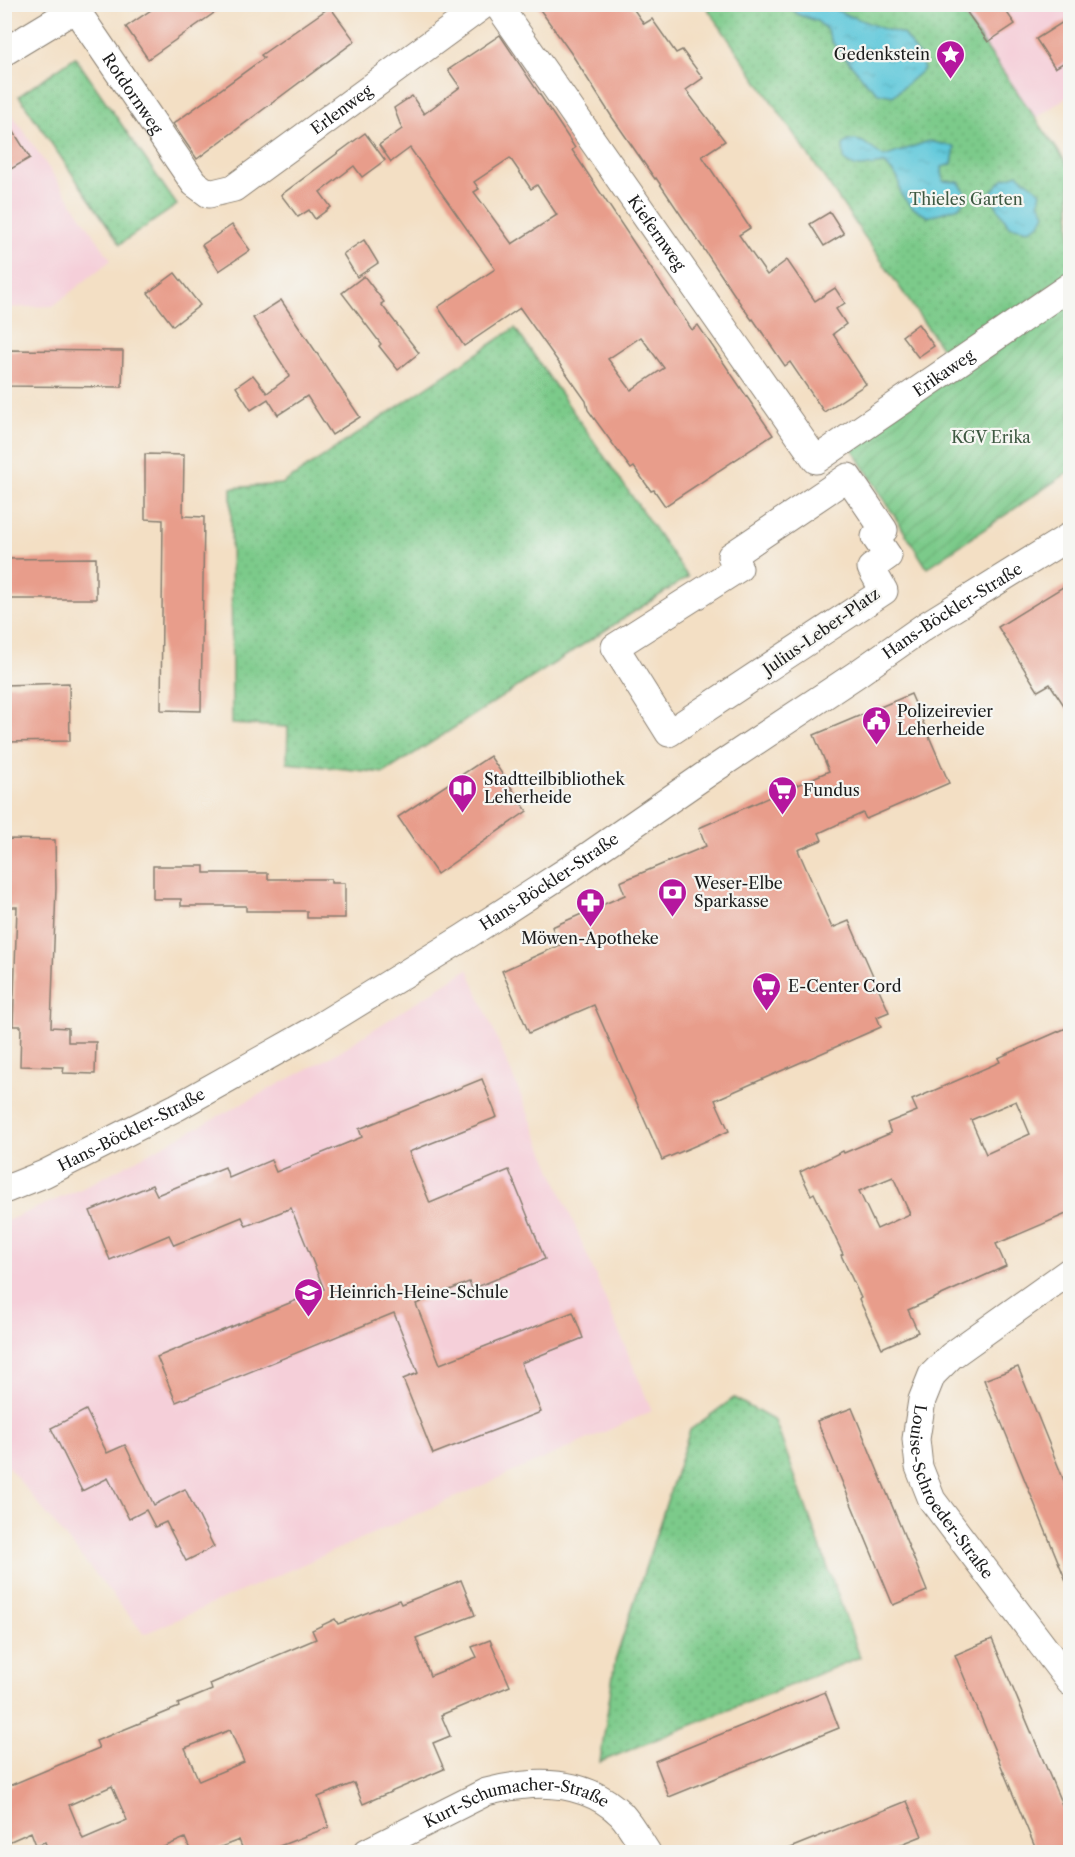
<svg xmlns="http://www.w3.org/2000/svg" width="1075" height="1857" viewBox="0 0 1075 1857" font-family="'Libre Caslon Text',serif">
  <defs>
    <pattern id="park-dots" width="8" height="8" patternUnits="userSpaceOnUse" patternTransform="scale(1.5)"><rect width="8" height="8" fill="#7cca8a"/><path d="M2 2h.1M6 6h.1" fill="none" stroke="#6bad76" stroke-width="1.8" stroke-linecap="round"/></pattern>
    <pattern id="garden-furrows" width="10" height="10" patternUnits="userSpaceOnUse" patternTransform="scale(1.5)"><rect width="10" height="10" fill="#7cca8a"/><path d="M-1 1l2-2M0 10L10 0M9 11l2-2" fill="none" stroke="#6bad76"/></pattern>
    <pattern id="water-ripples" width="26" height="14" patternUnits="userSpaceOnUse" patternTransform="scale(1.5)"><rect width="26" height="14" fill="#5fc8da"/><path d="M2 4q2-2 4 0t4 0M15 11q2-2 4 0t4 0" fill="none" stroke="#52abba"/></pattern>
  </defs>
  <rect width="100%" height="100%" fill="#f6f6f2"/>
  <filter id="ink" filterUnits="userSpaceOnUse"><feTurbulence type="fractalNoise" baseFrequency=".0167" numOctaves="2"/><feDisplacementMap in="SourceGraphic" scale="12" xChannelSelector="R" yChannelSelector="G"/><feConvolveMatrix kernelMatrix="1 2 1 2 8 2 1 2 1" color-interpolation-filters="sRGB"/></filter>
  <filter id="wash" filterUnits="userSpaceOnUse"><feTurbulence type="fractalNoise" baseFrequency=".008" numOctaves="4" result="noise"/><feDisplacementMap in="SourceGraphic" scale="24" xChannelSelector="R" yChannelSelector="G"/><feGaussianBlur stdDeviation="1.35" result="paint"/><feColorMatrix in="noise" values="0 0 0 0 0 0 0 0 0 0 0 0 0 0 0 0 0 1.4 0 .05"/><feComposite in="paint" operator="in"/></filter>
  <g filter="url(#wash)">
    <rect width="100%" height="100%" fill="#f3dfc4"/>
    <g fill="#f5cfd9">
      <path d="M957 5H1070V95L1036 118Z"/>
      <path d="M4 102 111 260 53 306 5 308Z"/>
      <path d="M468 969 652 1411 144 1634 5 1463 4 1222 81 1189 332 1056Z"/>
    </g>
    <g fill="url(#park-dots)" stroke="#4c7353" stroke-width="1.5">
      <path d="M705 5H957L1070 168V271L949 359Z"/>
      <path d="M75 57 177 205 120 244 19 96Z"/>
      <path d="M515 328 688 577 384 773 287 763 288 727 232 724 231 488 282 484Z"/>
      <path d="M734 1398 775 1421 860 1657 600 1762 615 1661 690 1430Z"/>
    </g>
    <path fill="url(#garden-furrows)" stroke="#4c7353" stroke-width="1.5" d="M1070 294V471L927 568 850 445Z"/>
    <g fill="url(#water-ripples)" stroke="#3e727b" stroke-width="1.5">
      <path d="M787 5H832L835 10 881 28 903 34 919 55 924 69 893 96 878 93 866 82 832 42 827 30 817 21 799 15Z"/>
      <path d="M855 140 863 142 884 157 929 141 955 147 952 164 942 167 943 181 959 182 968 197 959 207 928 217 913 208 901 195 898 178 885 164C869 165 857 172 844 160L843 145 848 141Z"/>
      <path d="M1018 174 1041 192 1039 202 1045 213 1040 224 1029 230 1009 226 989 194 1003 179Z"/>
    </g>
    <g id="blocks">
      <g fill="#e89d8b" fill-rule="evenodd">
        <path d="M160 4H227L148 59 126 27Z"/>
        <path d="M536 4H630L644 24 652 19 676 53 682 50 703 78 686 90 725 141 702 156 750 228 739 235 767 275 787 260 815 301 835 288 845 303 836 309 846 324 833 334 866 384 824 412 790 362 785 366 753 319 752 320 742 306 656 178 655 179 612 117 571 53Z"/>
        <path d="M961 4H1001L1015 24 988 42Z"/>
        <path d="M330 7 355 41 197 159 173 124 264 58 261 55Z"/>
        <path d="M1071 17V58L1055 68 1036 39Z"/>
        <path d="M500 35 568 137 575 148 572 150 692 330 698 325 773 435 665 506 654 490 651 491 634 467 631 469 588 410 586 401 520 308 464 346 438 307 495 269 410 148 391 162 379 145 402 129 394 108 412 96 424 114 460 87 448 70ZM510 158 531 189 537 185 557 215 512 244 474 192 479 189 474 182ZM641 337 664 368 631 390 608 359Z"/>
        <path d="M4 116 30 158 4 173Z"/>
        <path d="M365 133 385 160 362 177 354 166 320 192 331 207 315 219 309 210 298 217 281 195Z"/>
        <path d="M830 212 844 234 824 246 810 224Z"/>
        <path d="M232 225 250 250 219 271 202 245Z"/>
        <path d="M364 240 378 263 357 277 343 254Z"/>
        <path d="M175 273 200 305 173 326 148 293Z"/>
        <path d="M364 276 384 302 381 304 419 353 398 370 379 346 381 344 342 293Z"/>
        <path d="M281 300 360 417 332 435 307 396 278 415 268 399 251 410 236 387 253 375 267 393 290 376 253 318Z"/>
        <path d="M918 324 934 346 918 357 902 336Z"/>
        <path d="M4 350 123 351 122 387 4 386Z"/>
        <path d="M145 454 184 455 183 516 204 517 201 711 161 710 163 520 145 519Z"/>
        <path d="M96 558V599H4V559Z"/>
        <path d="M1071 582V716L1050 684 1038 691 998 627Z"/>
        <path d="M69 683 70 741 4 742V685Z"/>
        <path d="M911 694 949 783 866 819 863 813 845 821 819 833 822 840 798 850 832 928 849 921 889 1012 877 1017 881 1027 715 1100 729 1131 662 1160 594 1005 529 1033 502 971 560 945 552 927 625 895 620 882 706 846 699 828 829 771 814 735Z"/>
        <path d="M490 756 527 811 437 874 398 817Z"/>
        <path d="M4 839 55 840 56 888 51 1027 68 1028V1042H96L95 1074 63 1073 64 1067 20 1066 21 1026H13L17 907H4Z"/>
        <path d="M153 866H204V873H268V879H331V883H345V918H307V911H246V906H181V899H153Z"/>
        <path d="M1071 1026V1212L996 1244 1006 1266 908 1310 918 1332 882 1348 859 1299 861 1298 841 1255 843 1254 814 1193 811 1195 800 1172 843 1151 844 1153 891 1133 887 1123 917 1111 912 1100 1000 1062 998 1058ZM1016 1101 1030 1134 986 1154 971 1120ZM893 1177 910 1214 877 1229 859 1191Z"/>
        <path d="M482 1079 497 1117 409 1152 430 1203 509 1170 545 1259 472 1289 469 1282 416 1304 440 1364 573 1312 583 1338 521 1363 541 1412 433 1454 403 1379 418 1373 394 1313 176 1402 157 1357 324 1289 291 1208 246 1226 242 1217 174 1245 169 1235 110 1260 90 1211 152 1185 157 1195 225 1167 229 1178 271 1160 276 1172 362 1137 359 1129Z"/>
        <path d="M1018 1367 1071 1498V1593L984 1380Z"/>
        <path d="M852 1408 927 1591 893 1605 817 1421Z"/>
        <path d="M86 1410 107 1453 125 1445 154 1505 185 1489 214 1547 186 1561 166 1522 155 1527 146 1510 129 1519 108 1478 82 1491 51 1428Z"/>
        <path d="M461 1580 475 1615 416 1638 430 1676 477 1657 472 1647 490 1640 510 1686 441 1715 450 1736 433 1743 444 1769 363 1804 354 1783 318 1797 329 1827 264 1852H244L239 1840 208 1852H191L185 1838 152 1852H49L45 1842 36 1845 31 1832 4 1844V1788L99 1748 96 1741 179 1707 178 1704 212 1690 210 1684 316 1639 312 1630 335 1619 338 1624 399 1600 401 1604ZM230 1730 244 1762 199 1781 185 1748ZM112 1786 127 1820 83 1839 69 1805Z"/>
        <path d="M992 1639 1071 1826V1846L1054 1852H1037L955 1655Z"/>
        <path d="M825 1692 839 1728 669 1797 655 1761Z"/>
        <path d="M907 1801 922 1836 881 1852H780Z"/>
      </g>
    </g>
  </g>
  <g filter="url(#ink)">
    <use href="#blocks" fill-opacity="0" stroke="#887e70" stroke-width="1.5"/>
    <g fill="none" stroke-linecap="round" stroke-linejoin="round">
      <defs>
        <g id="minor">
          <path id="s1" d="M72 4 194 183 209 194 234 188 485 4"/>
          <path id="s2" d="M497 4 816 460 1070 286"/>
          <path d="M4 52 75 9"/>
          <path d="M848 477 884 530 875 537 888 556 871 568 884 591 669 733 615 647 739 568 731 556Z"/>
          <path id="s3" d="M4 1190 44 1174 177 1107 309 1033 463 938 565 872 708 773 857 674 925 626 1070 536"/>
          <path id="s4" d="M1070 1271 951 1356 932 1375 922 1400 916 1439 919 1467 932 1500 1070 1682"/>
          <path id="s5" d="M367 1852 486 1792C532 1780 584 1778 621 1814 631 1825 639 1840 647 1852"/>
        </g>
      </defs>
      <use href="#minor" stroke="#887e70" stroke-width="29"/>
      <use href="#minor" stroke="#fff" stroke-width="27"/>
    </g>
  </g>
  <defs>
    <symbol id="sight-pin" viewBox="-11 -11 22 30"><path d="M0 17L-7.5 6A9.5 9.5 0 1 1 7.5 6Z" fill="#b5179e" stroke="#f6f6f2"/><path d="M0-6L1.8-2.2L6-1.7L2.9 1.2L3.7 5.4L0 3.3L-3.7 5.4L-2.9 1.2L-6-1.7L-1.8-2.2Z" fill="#fff"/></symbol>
    <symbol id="civic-pin" viewBox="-11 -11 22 30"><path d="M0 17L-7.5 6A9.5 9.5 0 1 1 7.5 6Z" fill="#b5179e" stroke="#f6f6f2"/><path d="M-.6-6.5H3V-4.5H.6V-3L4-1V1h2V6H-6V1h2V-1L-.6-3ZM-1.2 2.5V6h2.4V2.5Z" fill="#fff"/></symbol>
    <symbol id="library-pin" viewBox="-11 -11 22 30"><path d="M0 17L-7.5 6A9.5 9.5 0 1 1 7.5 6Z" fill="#b5179e" stroke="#f6f6f2"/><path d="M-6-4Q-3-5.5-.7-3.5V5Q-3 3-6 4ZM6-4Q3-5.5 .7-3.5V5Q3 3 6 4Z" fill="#fff"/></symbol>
    <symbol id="supermarket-pin" viewBox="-11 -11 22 30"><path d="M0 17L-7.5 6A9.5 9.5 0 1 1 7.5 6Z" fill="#b5179e" stroke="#f6f6f2"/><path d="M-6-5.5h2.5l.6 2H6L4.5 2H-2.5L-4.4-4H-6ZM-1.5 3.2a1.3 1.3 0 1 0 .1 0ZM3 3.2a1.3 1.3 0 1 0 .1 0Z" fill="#fff"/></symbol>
    <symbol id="bank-pin" viewBox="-11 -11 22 30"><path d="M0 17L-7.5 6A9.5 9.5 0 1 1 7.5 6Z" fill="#b5179e" stroke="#f6f6f2"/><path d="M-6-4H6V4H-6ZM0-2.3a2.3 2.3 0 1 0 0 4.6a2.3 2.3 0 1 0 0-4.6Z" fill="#fff"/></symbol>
    <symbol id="pharmacy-pin" viewBox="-11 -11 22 30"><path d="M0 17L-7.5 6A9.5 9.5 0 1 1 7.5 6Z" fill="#b5179e" stroke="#f6f6f2"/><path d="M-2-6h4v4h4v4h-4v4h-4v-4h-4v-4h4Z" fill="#fff"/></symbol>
    <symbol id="school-pin" viewBox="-11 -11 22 30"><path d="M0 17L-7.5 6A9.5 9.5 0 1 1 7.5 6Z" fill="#b5179e" stroke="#f6f6f2"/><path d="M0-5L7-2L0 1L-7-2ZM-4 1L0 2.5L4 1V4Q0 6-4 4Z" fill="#fff"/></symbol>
  </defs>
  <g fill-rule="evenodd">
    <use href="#sight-pin" x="934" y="38" width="33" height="45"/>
    <use href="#civic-pin" x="860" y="704" width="33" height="45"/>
    <use href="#library-pin" x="446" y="772" width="33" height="45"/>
    <use href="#supermarket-pin" x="766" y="774" width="33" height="45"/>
    <use href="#bank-pin" x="656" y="876" width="33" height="45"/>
    <use href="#pharmacy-pin" x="574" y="886" width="33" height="45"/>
    <use href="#supermarket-pin" x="750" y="970" width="33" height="45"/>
    <use href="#school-pin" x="292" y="1276" width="33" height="45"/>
  </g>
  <g text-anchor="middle" stroke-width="4.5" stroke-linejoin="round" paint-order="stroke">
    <g font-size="16" fill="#1c1c1c" stroke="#f6f6f2" text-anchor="start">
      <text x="930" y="60" text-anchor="end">Gedenkstein</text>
      <text x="897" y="717">Polizeirevier<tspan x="897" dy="18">Leherheide</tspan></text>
      <text x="484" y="785">Stadtteilbibliothek<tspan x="484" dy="18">Leherheide</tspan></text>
      <text x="803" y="796">Fundus</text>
      <text x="694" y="889">Weser-Elbe<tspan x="694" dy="18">Sparkasse</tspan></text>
      <text x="590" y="944" text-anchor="middle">Möwen-Apotheke</text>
      <text x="788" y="992">E-Center Cord</text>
      <text x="329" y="1298">Heinrich-Heine-Schule</text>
    </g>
    <g font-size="16" fill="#1c1c1c" stroke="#f6f6f2">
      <text dy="6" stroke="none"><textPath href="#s1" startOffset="108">Rotdornweg</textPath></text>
      <text dy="6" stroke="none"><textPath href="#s1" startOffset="394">Erlenweg</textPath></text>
      <text dy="6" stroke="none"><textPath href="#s2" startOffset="279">Kiefernweg</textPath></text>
      <text dy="6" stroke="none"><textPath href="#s2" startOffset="711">Erikaweg</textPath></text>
      <text dy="6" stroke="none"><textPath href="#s3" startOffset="1113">Hans-Böckler-Straße</textPath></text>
      <text transform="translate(821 631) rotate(-35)" y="6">Julius-Leber-Platz</text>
      <text dy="6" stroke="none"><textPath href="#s3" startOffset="627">Hans-Böckler-Straße</textPath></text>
      <text dy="6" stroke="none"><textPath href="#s3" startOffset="141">Hans-Böckler-Straße</textPath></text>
      <text dy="6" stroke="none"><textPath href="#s4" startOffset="302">Louise-Schroeder-Straße</textPath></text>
      <text dy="6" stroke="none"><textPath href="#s5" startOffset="162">Kurt-Schumacher-Straße</textPath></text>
    </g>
    <g font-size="16" fill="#3e5942" stroke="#f6f6f2">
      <text x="966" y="205">Thieles Garten</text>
      <text x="991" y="443">KGV Erika</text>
    </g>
  </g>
  <rect width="1075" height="1857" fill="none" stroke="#f6f6f2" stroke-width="24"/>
</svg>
